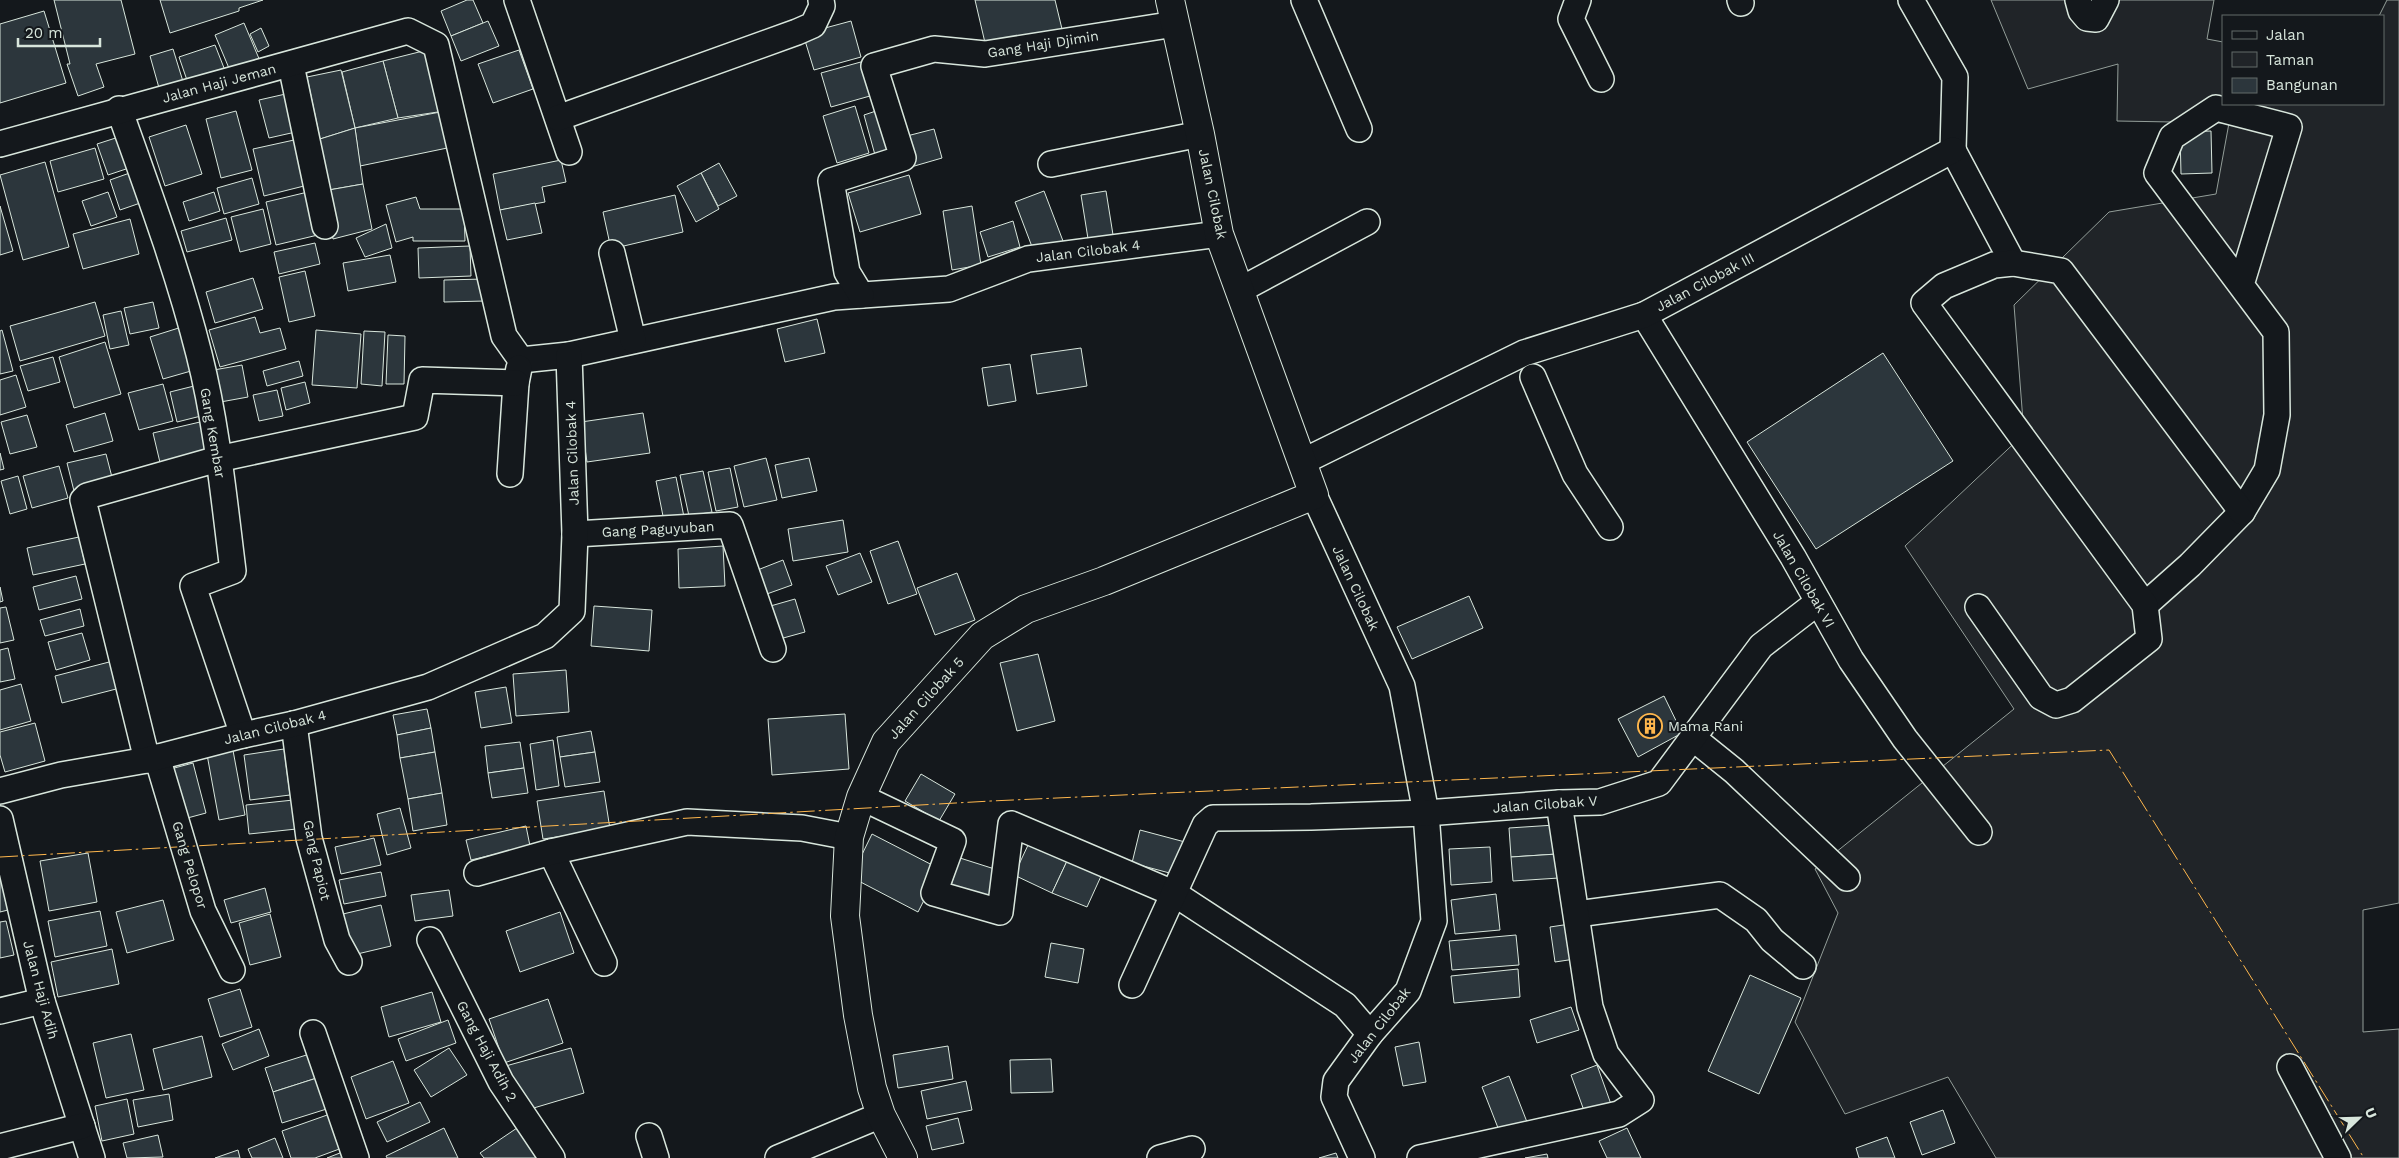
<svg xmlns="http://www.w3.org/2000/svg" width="2399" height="1158" viewBox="0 0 2399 1158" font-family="'Work Sans',sans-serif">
  <rect width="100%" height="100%" fill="#14181c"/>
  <path fill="#202428" stroke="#939e99" d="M1991 0H2214L2207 39 2223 42V104H2383V16H2379L2387 0H2399V903L2363 910V1032L2399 1029V1158H1996L1948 1077 1845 1114 1795 1022 1838 913 1815 869 2014 709 1905 546 2024 434 2014 305 2109 212 2216 194 2229 123 2117 121 2118 64 2028 89Z"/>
  <g fill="#2c363c" stroke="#d8e6dc">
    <path d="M54 0H121L135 54 96 64 104 87 78 96 67 64H70Z"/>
    <path d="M160 0H263L239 8V11L170 33Z"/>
    <path d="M467 0H473L483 23 451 36 441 11Z"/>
    <path d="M975 0H1055L1062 29 986 47Z"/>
    <path d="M44 11 66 83 0 103V24Z"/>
    <path d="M488 21 499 46 461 61 451 36Z"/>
    <path d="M851 21 861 57 814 70 803 34Z"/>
    <path d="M244 23 260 61 231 73 215 35Z"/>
    <path d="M261 28 269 46 258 52 250 34Z"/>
    <path d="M215 45 226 73 189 86 179 57Z"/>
    <path d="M435 48 451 110 398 118 383 61Z"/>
    <path d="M173 49 185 88 161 95 150 56Z"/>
    <path d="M519 50 533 89 493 103 478 64Z"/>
    <path d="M868 60 877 94 831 107 821 73Z"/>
    <path d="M383 61 398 118 355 128 342 72Z"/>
    <path d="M341 70 355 128 320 139 307 77Z"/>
    <path d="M290 93 300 131 269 138 259 100Z"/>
    <path d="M855 106 869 153 837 163 823 116Z"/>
    <path d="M882 109 894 150 875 155 864 115Z"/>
    <path d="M451 110 457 146 360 166 355 128Z"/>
    <path d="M236 111 252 170 221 178 206 119Z"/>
    <path d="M186 125 202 174 165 186 149 137Z"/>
    <path d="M355 128 363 184 323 191 320 139Z"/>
    <path d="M934 129 942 158 911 167 903 137Z"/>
    <path d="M2211 131 2212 173 2181 174 2180 132Z"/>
    <path d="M125 135 135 166 108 175 97 144Z"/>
    <path d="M294 140 304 186 264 196 253 149Z"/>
    <path d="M95 148 104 179 58 192 50 161Z"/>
    <path d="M561 160 566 182 542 187 545 202 500 210 493 174Z"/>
    <path d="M45 162 69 247 23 260 0 175Z"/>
    <path d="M719 163 737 196 718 206 701 173Z"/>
    <path d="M138 170 149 200 120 210 110 180Z"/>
    <path d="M701 173 719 209 696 222 677 186Z"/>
    <path d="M909 175 921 214 860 232 848 193Z"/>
    <path d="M252 178 259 204 224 214 217 188Z"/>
    <path d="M363 184 372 229 333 239 323 191Z"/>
    <path d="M312 191 322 234 276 245 266 202Z"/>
    <path d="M1044 191 1063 241 1034 252 1015 202Z"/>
    <path d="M1106 191 1114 241 1089 245 1081 195Z"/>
    <path d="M108 192 117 217 91 226 82 201Z"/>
    <path d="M214 192 220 211 189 221 183 202Z"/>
    <path d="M675 195 683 232 611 249 603 212Z"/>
    <path d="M416 197 420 209H464L465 241H413V237L396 242 386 205Z"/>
    <path d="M535 203 542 233 507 240 500 210Z"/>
    <path d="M0 206 13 251 0 255Z"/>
    <path d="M972 206 981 265 952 270 943 211Z"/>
    <path d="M263 209 271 244 240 252 231 217Z"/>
    <path d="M226 218 232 240 187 252 181 231Z"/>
    <path d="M130 219 139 254 83 269 73 234Z"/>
    <path d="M1013 221 1020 247 988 257 980 232Z"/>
    <path d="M386 224 392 248 365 257 356 238Z"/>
    <path d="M315 243 320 264 279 274 274 252Z"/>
    <path d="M470 246 471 276 419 278 418 248Z"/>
    <path d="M390 255 396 282 348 291 343 263Z"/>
    <path d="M305 271 315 316 289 322 279 277Z"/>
    <path d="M253 278 263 309 215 323 206 292Z"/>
    <path d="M484 279 485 301 444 302V280Z"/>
    <path d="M95 302 105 336 20 361 10 326Z"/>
    <path d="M153 302 159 328 130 334 124 308Z"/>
    <path d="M121 311 129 345 110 349 103 315Z"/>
    <path d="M255 317 260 333 280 328 286 349 220 367 209 330Z"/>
    <path d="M817 319 825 353 785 362 777 329Z"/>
    <path d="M185 326 198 369 163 379 150 337Z"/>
    <path d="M2 330 13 371 0 374V331Z"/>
    <path d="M316 330 361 334 357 388 312 385Z"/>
    <path d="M364 331 385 332 382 386 361 384Z"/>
    <path d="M388 335 405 336 404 384H386Z"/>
    <path d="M105 342 121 394 74 408 59 357Z"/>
    <path d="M1081 348 1087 386 1037 394 1031 355Z"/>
    <path d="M1883 353 1953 461 1816 549 1747 442Z"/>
    <path d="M53 357 60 382 28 391 20 366Z"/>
    <path d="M299 361 303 376 267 386 263 371Z"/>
    <path d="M1010 364 1016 401 988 406 982 368Z"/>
    <path d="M242 365 248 397 215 403 208 371Z"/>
    <path d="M16 375 26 407 0 415V380Z"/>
    <path d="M305 382 310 403 286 410 281 388Z"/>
    <path d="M163 384 173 421 139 430 128 393Z"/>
    <path d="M202 384 209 414 177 422 170 392Z"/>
    <path d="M277 390 283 416 259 421 253 395Z"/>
    <path d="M105 413 113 441 74 452 66 425Z"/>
    <path d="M643 413 650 453 587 462 581 422Z"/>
    <path d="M27 415 37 447 10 454 1 422Z"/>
    <path d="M200 422 209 460 162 471 153 433Z"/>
    <path d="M0 453 4 469 0 470Z"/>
    <path d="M106 454 114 485 75 495 67 463Z"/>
    <path d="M766 458 777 500 744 507 734 466Z"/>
    <path d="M809 458 817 491 782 498 775 465Z"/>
    <path d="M59 466 68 498 32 508 23 476Z"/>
    <path d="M730 468 738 507 716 511 708 472Z"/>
    <path d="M703 471 712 512 689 516 680 475Z"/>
    <path d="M18 476 27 509 10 514 1 481Z"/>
    <path d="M676 477 684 517 664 521 656 481Z"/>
    <path d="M843 520 848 552 793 561 788 529Z"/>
    <path d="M79 537 85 564 33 575 27 548Z"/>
    <path d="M898 541 917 594 888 604 870 551Z"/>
    <path d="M723 546 725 586 679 588 678 549Z"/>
    <path d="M860 553 872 582 838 595 826 566Z"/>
    <path d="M783 560 792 585 764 595 755 571Z"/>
    <path d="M957 573 975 620 935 635 917 588Z"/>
    <path d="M76 576 82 599 39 610 33 587Z"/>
    <path d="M0 587 3 601 0 602Z"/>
    <path d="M1469 596 1483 628 1412 659 1397 627Z"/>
    <path d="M795 599 805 632 776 640 767 607Z"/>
    <path d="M594 606 652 610 649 651 591 646Z"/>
    <path d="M6 607 14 640 0 643V608Z"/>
    <path d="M80 609 84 626 45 636 40 620Z"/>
    <path d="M82 633 90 660 56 670 48 642Z"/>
    <path d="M8 648 15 679 0 682V650Z"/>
    <path d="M1038 654 1055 721 1017 731 1000 663Z"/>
    <path d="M113 661 120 688 62 703 55 676Z"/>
    <path d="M566 670 569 712 516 716 513 674Z"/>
    <path d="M21 684 31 721 0 730V690Z"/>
    <path d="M506 687 512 723 481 728 475 692Z"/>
    <path d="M1664 696 1682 733 1638 757 1618 719Z"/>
    <path d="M427 709 431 728 397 735 393 715Z"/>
    <path d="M845 714 849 769 772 775 768 719Z"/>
    <path d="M35 723 45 761 5 772 0 755V732Z"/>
    <path d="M431 728 435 752 400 758 397 735Z"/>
    <path d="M591 731 595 752 560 757 557 737Z"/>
    <path d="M553 740 559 786 536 790 530 744Z"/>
    <path d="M520 742 524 768 488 773 485 746Z"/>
    <path d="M232 745 245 815 219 820 206 749Z"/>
    <path d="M284 749 290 795 250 800 244 755Z"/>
    <path d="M435 752 442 793 408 799 400 758Z"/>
    <path d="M595 752 600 782 565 787 560 757Z"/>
    <path d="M193 763 206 813 180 820 167 770Z"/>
    <path d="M524 768 528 793 492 798 488 773Z"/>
    <path d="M921 774 955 794 939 821 905 801Z"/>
    <path d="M604 791 610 829 543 839 537 801Z"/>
    <path d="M442 793 447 825 413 831 408 799Z"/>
    <path d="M303 799 306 828 249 834 246 805Z"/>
    <path d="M400 808 411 848 387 855 377 814Z"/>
    <path d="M1555 825 1557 854 1511 857 1509 828Z"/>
    <path d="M526 826 530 846 471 860 466 840Z"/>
    <path d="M1140 830 1185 842 1177 875 1132 863Z"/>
    <path d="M872 834 940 869 918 912 851 877Z"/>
    <path d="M374 838 381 865 341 874 335 847Z"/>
    <path d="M1029 843 1067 861 1052 893 1014 875Z"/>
    <path d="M1490 847 1492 882 1451 885 1449 849Z"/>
    <path d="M88 853 97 902 49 911 40 861Z"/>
    <path d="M1557 854 1559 878 1513 881 1511 857Z"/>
    <path d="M960 858 1004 872 994 906 949 891Z"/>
    <path d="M1067 861 1102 874 1087 907 1052 893Z"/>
    <path d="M381 872 386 896 344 904 339 880Z"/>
    <path d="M0 876 8 910 0 912Z"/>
    <path d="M265 888 271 912 231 923 224 900Z"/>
    <path d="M449 890 453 916 415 921 411 895Z"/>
    <path d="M1496 894 1500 930 1455 934 1451 900Z"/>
    <path d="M163 900 174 940 127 953 116 912Z"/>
    <path d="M381 905 391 946 353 955 343 914Z"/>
    <path d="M100 911 107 946 55 957 48 921Z"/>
    <path d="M560 912 574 953 520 972 506 931Z"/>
    <path d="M270 914 281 957 250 965 239 923Z"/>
    <path d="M6 921 14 955 0 958V922Z"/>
    <path d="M1570 924 1575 959 1555 962 1550 927Z"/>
    <path d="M1516 935 1519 965 1452 970 1449 941Z"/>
    <path d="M1051 943 1084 949 1078 983 1045 977Z"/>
    <path d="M112 949 119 984 58 997 51 962Z"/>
    <path d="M1518 969 1520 997 1454 1003 1451 976Z"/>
    <path d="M1750 975 1801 998 1759 1094 1708 1071Z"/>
    <path d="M240 989 252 1027 220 1037 208 999Z"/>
    <path d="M432 992 441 1022 389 1037 381 1007Z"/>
    <path d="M548 999 563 1043 504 1063 489 1019Z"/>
    <path d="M1571 1007 1579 1030 1537 1043 1530 1020Z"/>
    <path d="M448 1020 456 1043 406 1061 398 1039Z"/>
    <path d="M259 1029 269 1056 233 1070 222 1044Z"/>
    <path d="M131 1034 144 1090 106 1098 93 1043Z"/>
    <path d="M202 1036 212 1077 163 1090 153 1049Z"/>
    <path d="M1419 1042 1426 1082 1403 1086 1395 1047Z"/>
    <path d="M948 1046 953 1079 898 1088 893 1055Z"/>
    <path d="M449 1048 467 1075 431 1097 414 1070Z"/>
    <path d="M571 1048 584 1093 527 1110 502 1067Z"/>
    <path d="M316 1052 323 1076 273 1092 265 1068Z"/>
    <path d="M1051 1059 1053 1092 1011 1093 1010 1060Z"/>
    <path d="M393 1061 409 1103 366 1119 351 1077Z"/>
    <path d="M1597 1065 1612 1107 1586 1116 1571 1075Z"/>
    <path d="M323 1076 333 1107 282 1123 273 1092Z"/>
    <path d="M1509 1076 1527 1122 1500 1133 1482 1087Z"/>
    <path d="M966 1081 972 1110 927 1119 921 1091Z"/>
    <path d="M169 1094 173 1120 138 1127 133 1100Z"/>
    <path d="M127 1099 134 1134 102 1141 95 1106Z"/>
    <path d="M420 1102 430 1122 387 1142 377 1122Z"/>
    <path d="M1943 1110 1955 1143 1922 1155 1910 1122Z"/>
    <path d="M330 1114 342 1148 315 1158H291L282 1131Z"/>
    <path d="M958 1118 964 1143 932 1150 926 1126Z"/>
    <path d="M444 1128 458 1158H387L386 1156Z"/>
    <path d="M517 1128 537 1158H484L480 1153Z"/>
    <path d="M1627 1128 1641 1158H1607L1599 1141Z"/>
    <path d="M158 1135 163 1157 127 1158 123 1143Z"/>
    <path d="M1887 1137 1895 1158H1859L1856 1148Z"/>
    <path d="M275 1138 283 1158H252L248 1149Z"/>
    <path d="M238 1150 240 1158H215Z"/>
    <path d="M345 1151 348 1158H327Z"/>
    <path d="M1336 1153 1338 1158H1319Z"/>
    <path d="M1547 1154 1548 1158H1525Z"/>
  </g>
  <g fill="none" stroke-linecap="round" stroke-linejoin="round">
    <defs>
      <g id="minor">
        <path d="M517 0 569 152"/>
        <path d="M1304 0 1359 129"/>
        <path d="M1578 0 1571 19 1601 79"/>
        <path d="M1740 0 1741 3"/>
        <path d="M1911 0 1955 77 1953 150"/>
        <path d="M2078 0 2081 11 2087 18 2096 19 2106 0"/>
        <path d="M291 65 325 226"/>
        <path d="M119 109C148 190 178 271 199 354 217 425 224 499 233 571L193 586 243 735"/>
        <path d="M558 118 797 32 813 25 822 6 821 0"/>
        <path d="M0 144 408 31 436 45 504 336 521 360 569 355 834 297 949 289 1028 259 1219 234"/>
        <path d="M1953 150 2013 263"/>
        <path d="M1051 164 1200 134"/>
        <path d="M612 253 633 340"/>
        <path d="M1240 290 1367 222"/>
        <path d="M861 295 847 272 831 181 903 158 874 66 934 49 985 54 1175 24"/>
        <path d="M1644 315 1793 557 1851 660 1905 739 1979 832"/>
        <path d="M1533 377 1575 474 1610 527"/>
        <path d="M1302 462 1524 353 1644 315 1953 150"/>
        <path d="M510 474 516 383 519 368"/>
        <path d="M1314 495 1402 686 1426 813 1434 921 1408 991 1370 1034 1336 1081 1334 1097 1362 1158"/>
        <path d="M575 534 730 525 773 649"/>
        <path d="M2145 605 2190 565 2242 512 2267 470 2277 415 2276 332 2157 173 2172 137 2216 108 2289 127 2241 285"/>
        <path d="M1978 607 2041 697 2056 705 2072 700 2149 639 2145 605 1924 303 1944 286 1994 265 2013 263 2061 271 2242 512"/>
        <path d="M294 724 309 838 337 940 349 962"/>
        <path d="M1693 738 1734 771 1847 878"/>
        <path d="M157 757 203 911 232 970"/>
        <path d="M147 760 83 500 87 496 218 459 415 417 422 380 516 383"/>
        <path d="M0 791 61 775 147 760 243 735 294 724 428 687 545 636 572 611 575 534 569 355"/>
        <path d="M861 797 953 841 934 893 1000 912 1011 824 1175 894 1345 1005 1370 1034"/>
        <path d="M0 819 42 1001 92 1158"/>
        <path d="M551 852 604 963"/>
        <path d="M477 873 551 852 687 822 802 828 849 837"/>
        <path d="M1577 914 1720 895 1756 920 1772 940 1803 966"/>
        <path d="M430 940 501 1082 552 1158"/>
        <path d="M1132 985 1205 825 1213 818 1311 817 1426 813 1559 803 1600 802 1659 783 1761 646 1818 602"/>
        <path d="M0 1011 42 1001"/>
        <path d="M313 1033 356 1158"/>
        <path d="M2290 1067 2338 1158"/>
        <path d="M649 1136 656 1158"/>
        <path d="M0 1147 82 1126"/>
        <path d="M778 1158 881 1115"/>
        <path d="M1160 1158 1192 1149"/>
        <path d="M1420 1158 1619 1114 1641 1100 1606 1054 1590 1007 1559 803"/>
      </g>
      <path id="tertiary" d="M903 1158 881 1115 872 1088 858 1015 845 916 849 837 861 797 886 742 982 636 1026 609 1104 581 1314 495 1219 234 1200 134 1170 0"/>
    </defs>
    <use href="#minor" stroke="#d8e6dc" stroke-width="28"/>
    <use href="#tertiary" stroke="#d8e6dc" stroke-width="30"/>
    <use href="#minor" stroke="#14181c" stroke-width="25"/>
    <use href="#tertiary" stroke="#14181c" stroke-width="28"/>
    <path stroke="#ffb74d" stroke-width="1" stroke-dasharray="18 4 2.5 4" stroke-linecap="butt" d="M0 857 991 801 2109 750 2364 1158"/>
  </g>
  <defs>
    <symbol id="building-ring" viewBox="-11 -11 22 22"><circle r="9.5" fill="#14181c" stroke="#ffb74d" stroke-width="1.5"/><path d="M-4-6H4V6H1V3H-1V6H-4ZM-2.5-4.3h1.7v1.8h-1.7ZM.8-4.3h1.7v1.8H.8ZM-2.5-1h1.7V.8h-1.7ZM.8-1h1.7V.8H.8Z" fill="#ffb74d"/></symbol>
  </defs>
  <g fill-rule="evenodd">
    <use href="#building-ring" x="1636" y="712" width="28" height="28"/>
  </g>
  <g text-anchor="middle" stroke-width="4" stroke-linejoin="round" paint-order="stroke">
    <g font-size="14" fill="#d8e6dc" stroke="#14181c">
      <text transform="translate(1043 44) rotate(-9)" y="5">Gang Haji Djimin</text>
      <text transform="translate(219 83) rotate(-15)" y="5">Jalan Haji Jeman</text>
      <text transform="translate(1213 194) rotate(78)" y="5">Jalan Cilobak</text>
      <text transform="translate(1088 251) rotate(-7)" y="5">Jalan Cilobak 4</text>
      <text transform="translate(1705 282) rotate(-28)" y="5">Jalan Cilobak III</text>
      <text transform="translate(213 433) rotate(80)" y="5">Gang Kembar</text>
      <text transform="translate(572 453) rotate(-92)" y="5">Jalan Cilobak 4</text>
      <text transform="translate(658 529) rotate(-3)" y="5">Gang Paguyuban</text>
      <text transform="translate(1804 579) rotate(60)" y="5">Jalan Cilobak VI</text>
      <text transform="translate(1356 588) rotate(65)" y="5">Jalan Cilobak</text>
      <text transform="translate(926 698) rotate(-48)" y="5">Jalan Cilobak 5</text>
      <text transform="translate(275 727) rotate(-14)" y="5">Jalan Cilobak 4</text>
      <text transform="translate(1545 804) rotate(-4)" y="5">Jalan Cilobak V</text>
      <text transform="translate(317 860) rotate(77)" y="5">Gang Papiot</text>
      <text transform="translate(190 865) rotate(73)" y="5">Gang Pelopor</text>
      <text transform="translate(41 990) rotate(75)" y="5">Jalan Haji Adih</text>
      <text transform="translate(1379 1025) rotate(-52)" y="5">Jalan Cilobak</text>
      <text transform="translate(487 1051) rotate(62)" y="5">Gang Haji Adih 2</text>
    </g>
    <g font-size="14" fill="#d8e6dc" stroke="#14181c" text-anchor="start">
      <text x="1668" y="731">Mama Rani</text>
    </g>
  </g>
  <rect x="2222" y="15" width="162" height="90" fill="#14181c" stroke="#626a69"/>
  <rect x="2232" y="31" width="25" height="8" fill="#14181c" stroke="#626a69"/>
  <text x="2266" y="40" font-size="15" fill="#d8e6dc">Jalan</text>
  <rect x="2232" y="52" width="25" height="15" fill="#202428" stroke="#626a69"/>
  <text x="2266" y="65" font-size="15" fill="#d8e6dc">Taman</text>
  <rect x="2232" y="78" width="25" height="15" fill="#2c363c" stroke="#626a69"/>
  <text x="2266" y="90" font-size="15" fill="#d8e6dc">Bangunan</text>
  <g transform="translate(2359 1118) rotate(67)" stroke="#14181c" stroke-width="4" paint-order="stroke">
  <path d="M0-4L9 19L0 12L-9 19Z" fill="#d8e6dc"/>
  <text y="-8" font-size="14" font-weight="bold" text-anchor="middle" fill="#d8e6dc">U</text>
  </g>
  <path d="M18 38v8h82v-8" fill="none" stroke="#d8e6dc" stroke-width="2.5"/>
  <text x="25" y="38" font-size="15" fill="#d8e6dc" stroke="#14181c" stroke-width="4" paint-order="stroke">20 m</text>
</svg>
